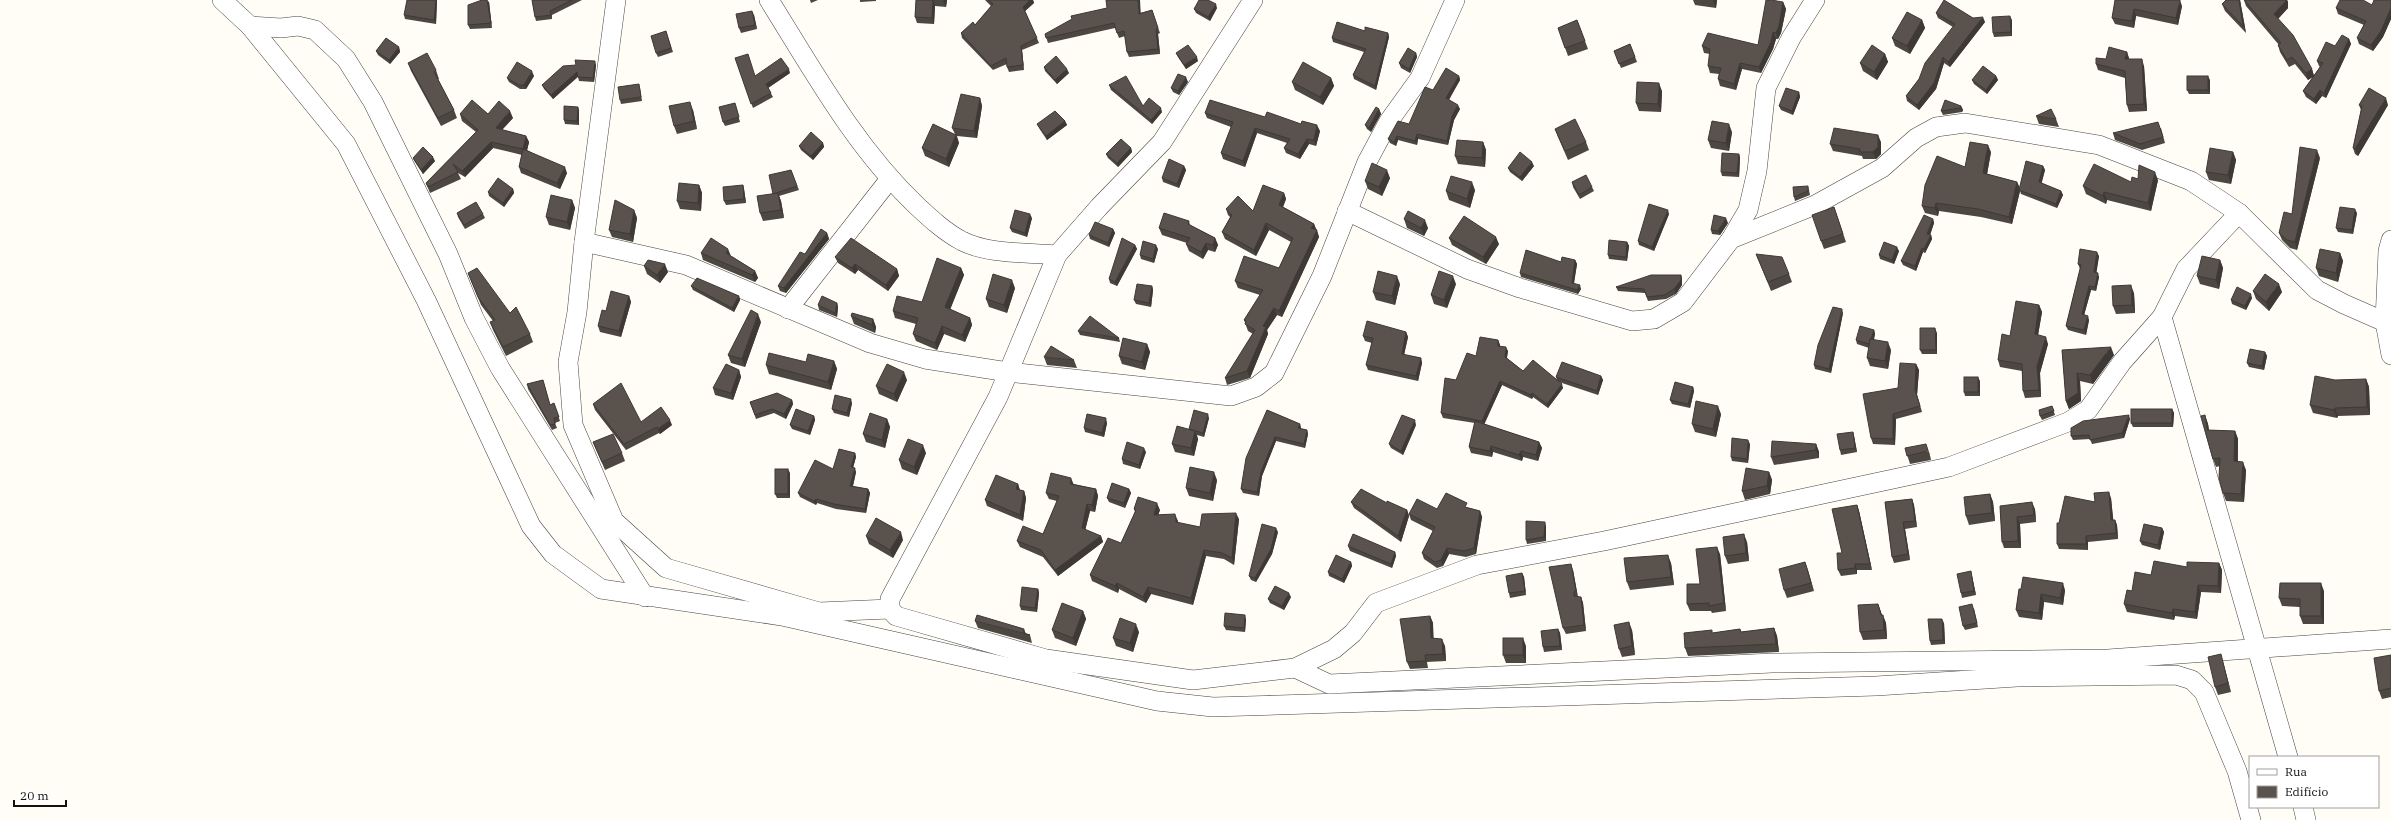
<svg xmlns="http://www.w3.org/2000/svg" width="2391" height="820" viewBox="0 0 2391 820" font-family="'IBM Plex Serif',serif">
  <rect width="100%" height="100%" fill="#fffdf5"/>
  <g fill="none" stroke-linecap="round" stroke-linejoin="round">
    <defs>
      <g id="street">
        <path d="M222 0 250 26 346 144 426 300 531 526 553 554 601 589 782 616 1157 701 1213 707 1876 686 2017 677 2176 675 2192 680 2204 692 2237 771 2251 820"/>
        <path d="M616 0 584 242 577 312 568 362 573 425 614 521 666 568 819 612 890 609"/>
        <path d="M769 0C814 72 855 147 917 206 931 219 945 232 962 241 990 255 1027 252 1057 255"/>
        <path d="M1253 0 1162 142 1099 207 1057 255 998 397 890 599V609L896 616 1046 659 1193 680 1295 668 1334 649 1353 633 1376 603 1477 565 1604 541 1949 467 2068 422 2088 410 2122 362 2162 317 2186 269 2239 213"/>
        <path d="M250 26 281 28 298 26 315 30 346 59 373 102 448 254 474 318 500 368 645 597"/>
        <path d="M1347 211 1467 269 1520 288 1632 321 1654 319 1683 302 1731 239 1748 210 1757 171 1766 88 1791 38 1815 0"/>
        <path d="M1731 239 1815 205 1882 168 1916 138 1936 127 1965 123 2099 145 2191 181 2239 213 2317 290 2344 304 2385 322"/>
        <path d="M2391 240 2388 251 2385 322 2391 355"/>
        <path d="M584 242 686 265 870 343 925 359 1008 372 1231 396 1256 387 1274 373 1322 276 1367 162 1389 121 1420 78 1455 0"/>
        <path d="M788 309 889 180"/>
        <path d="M2162 317 2288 757"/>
        <path d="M1295 668 1329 684 1772 663 2108 659 2391 639"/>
        <path d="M2303 807 2306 820"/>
      </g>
    </defs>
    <use href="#street" stroke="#444" stroke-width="20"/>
    <use href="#street" stroke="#fff" stroke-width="19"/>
  </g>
  <g fill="#4d4742">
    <path d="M437 0 436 24 405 19 404 15Z"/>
    <path d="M532 0H582L552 15V19L536 21 535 17Z"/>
    <path d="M810 0H818L811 3Z"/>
    <path d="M860 0H876V1L860 2Z"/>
    <path d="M916 0H947L946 7 935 6 934 24 917 23 915 17Z"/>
    <path d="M985 0H1033L1034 3 1025 11 1039 43 1022 50 1024 70 1009 72 1007 67V64L993 70 962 38 961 33 975 25 991 6Z"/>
    <path d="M1693 0H1717L1716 8 1695 5Z"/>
    <path d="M2115 0 2182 6 2178 25 2136 16 2134 28 2115 24 2112 18Z"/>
    <path d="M2226 0H2240L2246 33 2225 11 2222 4Z"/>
    <path d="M2244 0H2287L2288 2V8L2278 19 2312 69 2314 76 2308 80 2295 64 2289 67 2280 52 2278 45H2279L2246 6Z"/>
    <path d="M2391 0V19L2383 37 2373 51 2359 44 2357 38 2364 25 2338 14 2336 8 2372 5Z"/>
    <path d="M489 2 492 28 470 29 468 25Z"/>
    <path d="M1783 2 1786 9 1781 33 1778 39H1776L1773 49 1761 73 1742 69 1736 90 1720 86 1718 79 1719 74 1710 73 1708 66 1710 54 1704 53 1702 46 1758 45Z"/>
    <path d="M1217 8 1210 21 1196 13 1194 9Z"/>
    <path d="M1152 10 1160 33 1158 34 1160 54 1129 57 1127 52 1125 36 1119 38 1115 28 1048 43 1045 34 1140 13Z"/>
    <path d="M1936 13 1973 18 1985 22 1950 67 1944 63 1936 89 1919 110 1907 101 1906 96 1919 79 1953 27 1938 18Z"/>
    <path d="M754 15 757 29 741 33 739 28Z"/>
    <path d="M1577 20 1588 49 1568 56 1558 28Z"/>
    <path d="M1922 20 1925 28 1910 54 1895 46 1892 38Z"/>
    <path d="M2012 20V36L1994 37 1993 33Z"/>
    <path d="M666 31 673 52 658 57 656 53Z"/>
    <path d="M1388 33 1389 37 1376 90 1354 79 1353 75 1364 52 1333 42 1332 38Z"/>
    <path d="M2349 39 2351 44 2326 98 2322 96 2316 104 2306 97 2303 91 2320 67 2319 66 2317 61 2335 46Z"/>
    <path d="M1630 44 1637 62 1621 68 1614 51Z"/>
    <path d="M399 47 400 52 390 64 378 55 376 51Z"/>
    <path d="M2127 52 2129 59 2144 66 2147 111 2129 112 2127 105 2125 78 2098 70 2096 64 2106 59Z"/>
    <path d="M1176 53 1198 61 1186 69 1178 57Z"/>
    <path d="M1416 53 1417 57 1410 73 1401 68 1399 63Z"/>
    <path d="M1885 54 1888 62 1877 80 1863 71 1860 63Z"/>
    <path d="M735 58 755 76 790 73 768 88 773 97 753 108Z"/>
    <path d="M408 63 436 70 439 79H438L454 110 457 118 441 126 411 71Z"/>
    <path d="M596 65 594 82 579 81 578 77 553 99 544 89 542 85Z"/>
    <path d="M1044 67 1069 73 1057 84 1045 71Z"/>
    <path d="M534 76 526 89H520L509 82 507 78Z"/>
    <path d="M1459 76 1460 80 1449 100 1460 109 1454 120 1448 145 1418 139 1417 145 1398 140 1396 146 1390 143 1388 139 1409 124 1433 90Z"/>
    <path d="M1996 76 1998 80 1987 94 1974 84 1972 80Z"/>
    <path d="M1331 78 1334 86 1323 105 1295 90 1292 82Z"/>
    <path d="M2210 80V94H2189L2187 90Z"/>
    <path d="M1188 82 1179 95 1173 92 1171 88Z"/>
    <path d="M1109 85 1143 106 1162 112 1152 124 1111 90Z"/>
    <path d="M640 88 642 101 621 104 620 100Z"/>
    <path d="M1662 91 1661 112 1639 111 1636 103Z"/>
    <path d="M1799 92 1800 97 1793 115 1781 110 1779 106Z"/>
    <path d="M980 98 982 106 977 138 957 136 959 143 949 167 925 156 922 148 955 134 952 128Z"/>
    <path d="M2359 105H2388L2358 156 2355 154 2353 148 2361 110Z"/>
    <path d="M1961 106 1963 110 1962 112 1943 115 1941 111Z"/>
    <path d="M578 107 579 111V125L565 124 564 120Z"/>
    <path d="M736 107 740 122 725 126 723 122Z"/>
    <path d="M1379 109 1381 114 1371 132 1367 129 1365 125Z"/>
    <path d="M693 110 697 129 677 134 674 126Z"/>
    <path d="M1205 113 1265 117 1320 131 1316 146 1309 144 1300 159 1286 153 1284 148 1287 143 1257 133 1245 167 1223 159 1221 153 1231 127 1207 118Z"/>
    <path d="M460 114H488L513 118 502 130 526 136 529 142 527 150 567 173 560 189 521 173 519 167 522 155 493 148 465 177 458 173 461 179 430 193 426 183 476 132 462 121Z"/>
    <path d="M2036 116 2056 119 2059 127 2039 124Z"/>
    <path d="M1065 121 1067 125 1047 140 1039 128 1037 124Z"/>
    <path d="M2161 128 2165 143 2142 150 2115 140 2113 133Z"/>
    <path d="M1555 129 1586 142 1589 150 1568 160 1558 137Z"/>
    <path d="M1732 132 1729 151 1711 148 1708 140Z"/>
    <path d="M1483 142 1486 150 1485 167 1458 164 1455 156Z"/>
    <path d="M1881 142V154L1876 159H1863L1862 156 1833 151 1830 144Z"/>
    <path d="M823 143 824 147 813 160 801 150 799 146Z"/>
    <path d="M1131 148 1132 152 1118 167 1108 158 1106 154Z"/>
    <path d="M1991 152 1987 174 2017 182 2020 188 2043 166 2045 170 2041 183 2061 191 2063 195 2057 208 2021 194 2020 191 2012 224 1981 217 1939 211 1938 216 1925 213 1922 206 1965 167Z"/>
    <path d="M2233 152 2236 160 2231 184 2209 180 2206 172Z"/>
    <path d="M1739 154 1740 158 1739 177 1722 176 1721 172Z"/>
    <path d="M413 158 435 161 423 174 415 162Z"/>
    <path d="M2320 158 2297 250 2290 248 2282 240 2279 233 2292 214Z"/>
    <path d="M1184 166 1186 170 1179 188 1163 182 1162 178Z"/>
    <path d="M1534 166 1522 181 1510 172 1508 168Z"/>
    <path d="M791 170 799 190 779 196 781 201 784 218 763 221 760 213 773 194Z"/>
    <path d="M1390 178 1382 196 1368 189 1365 181Z"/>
    <path d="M2138 179 2158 180 2151 211 2107 200 2106 204 2086 194 2083 186 2131 182Z"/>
    <path d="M1572 182 1592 187 1594 191 1580 199 1573 187Z"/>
    <path d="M699 185 702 193 701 211 680 209 677 201Z"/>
    <path d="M743 185 744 189 746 203 726 205 724 201Z"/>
    <path d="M1808 186 1809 190 1810 195 1795 201 1794 197Z"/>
    <path d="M513 189 514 193 504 207 489 196 488 192Z"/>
    <path d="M1475 190 1470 208 1449 200 1446 191Z"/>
    <path d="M1284 193 1286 199 1283 207 1314 224 1319 237 1282 317 1277 315 1267 330 1268 334 1250 378 1227 385 1225 378 1253 334 1248 331 1244 320 1260 295 1238 288 1235 281 1279 268 1291 242 1269 230 1256 256 1225 239 1222 232 1230 217 1228 215 1226 209 1253 211Z"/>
    <path d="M572 200 575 208 570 230 549 225 546 217Z"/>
    <path d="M1834 207 1846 242 1824 249 1821 241Z"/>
    <path d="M634 210 637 218 633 242 612 237 609 230Z"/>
    <path d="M457 213 483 214 485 218 465 229 458 217Z"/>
    <path d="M2357 213 2353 234 2338 232 2336 228Z"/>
    <path d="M1669 214 1654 251 1639 245 1638 241Z"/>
    <path d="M1032 218 1027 237 1012 232 1010 228Z"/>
    <path d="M1404 219 1428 228 1424 236 1407 228Z"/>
    <path d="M1933 219 1934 223 1930 235H1931L1932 239 1925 253 1923 252 1916 271 1903 265 1901 261Z"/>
    <path d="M1189 221 1190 225 1215 238 1218 245 1215 252 1208 250 1203 259 1189 251 1186 244 1187 243 1162 235 1159 228Z"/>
    <path d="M1728 223 1720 235 1712 234 1711 230Z"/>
    <path d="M1113 229 1115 233 1109 247 1090 239 1089 235Z"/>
    <path d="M827 233 829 239 786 293 780 291 778 286 805 254Z"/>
    <path d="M1449 238 1499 244 1486 264 1452 245Z"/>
    <path d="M1627 242 1629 246 1627 261 1609 259 1608 255Z"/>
    <path d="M1135 245 1137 249 1117 286 1110 283 1109 279Z"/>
    <path d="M1158 249 1154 263 1141 259 1140 255Z"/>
    <path d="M1899 251 1894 264 1880 259 1879 255Z"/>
    <path d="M701 253 731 256 755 271 758 278 755 282 703 260Z"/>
    <path d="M2340 253 2343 261 2338 282 2319 276 2316 268Z"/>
    <path d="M1756 254 1789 274 1792 282 1771 291Z"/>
    <path d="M2099 256 2096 272 2099 277 2096 291 2091 290 2084 315 2089 320 2086 335 2068 330 2066 326 2080 269 2078 264Z"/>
    <path d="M835 257 897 269 899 276 888 291 858 270 855 274 838 263Z"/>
    <path d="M1575 260 1577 264 1574 284 1581 289 1578 294 1521 277 1520 273 1561 262Z"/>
    <path d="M2220 260 2223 268 2219 289 2200 284 2197 276Z"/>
    <path d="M644 266 668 272 660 283 647 274Z"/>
    <path d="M961 268 964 275 950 309 970 318 972 325 965 342 944 334 937 350 916 341 913 334 916 324 895 318 893 311 922 302Z"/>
    <path d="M468 273 510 313 530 334 533 342 506 356 493 330 490 322 493 321 481 305Z"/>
    <path d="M1681 275 1682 279V285L1676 294 1666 299 1648 301 1645 293 1618 291 1616 287Z"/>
    <path d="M1400 284 1395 305 1376 300 1373 292Z"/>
    <path d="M1456 284 1447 308 1434 304 1431 295Z"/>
    <path d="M691 286 739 296 740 300 734 312 693 290Z"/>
    <path d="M1152 286 1153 290 1151 307 1136 304 1134 300Z"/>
    <path d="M1015 288 1007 313 989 307 986 299Z"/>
    <path d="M2253 291 2282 292 2269 311 2256 299Z"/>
    <path d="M2134 293 2135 313 2116 314 2113 306Z"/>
    <path d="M629 296 631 302 621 337 600 332 598 326 606 311Z"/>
    <path d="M2252 298 2246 310 2232 304 2231 300Z"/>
    <path d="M837 303 838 307 837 317 819 310 818 305Z"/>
    <path d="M2039 305 2042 312 2038 335 2048 344 2040 373 2041 397 2025 398 2023 391 2022 371 2000 367 1998 360 2010 336Z"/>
    <path d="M1843 313 1831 373 1815 369 1814 365Z"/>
    <path d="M851 316 873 319 876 327 875 333 854 324Z"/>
    <path d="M761 322 745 367 731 363 728 355Z"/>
    <path d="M1874 330 1875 334 1874 340 1891 350 1888 369 1870 366 1867 358 1869 348 1857 344 1856 340Z"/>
    <path d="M1078 331 1119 338 1120 342 1080 335Z"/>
    <path d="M1406 332 1408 337 1404 355 1421 358 1422 363 1418 381 1368 370 1366 365 1372 343 1365 341 1363 336Z"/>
    <path d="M1937 333V354H1922L1920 350Z"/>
    <path d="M1498 340 1500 345V346L1508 351 1507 358 1523 371 1557 380 1556 377 1601 376 1603 380 1598 395 1559 382 1563 388 1548 408 1533 397 1532 399 1502 385 1484 424 1539 442 1542 448 1538 461 1523 457 1522 461 1493 452 1492 457 1471 453 1469 447 1475 423 1443 418 1441 413 1456 380 1476 356Z"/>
    <path d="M1147 344 1150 352 1145 370 1122 364 1119 356Z"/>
    <path d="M2062 350 2114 355 2093 384 2080 381 2081 401 2069 409 2066 401Z"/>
    <path d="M2265 352 2267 356 2264 370 2249 367 2247 363Z"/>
    <path d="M1044 357 1074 360 1077 368 1047 365Z"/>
    <path d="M834 361 837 369 831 390 769 374 766 365 806 362Z"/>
    <path d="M1916 364 1919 370 1917 395 1922 412 1896 419 1895 445 1873 444 1871 438 1898 388Z"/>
    <path d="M739 370 741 377 733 400 715 395 713 388Z"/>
    <path d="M2366 379 2369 387 2370 415 2338 416 2337 418 2313 413 2310 405Z"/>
    <path d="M543 380 550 405 554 403 560 421 555 423 557 428 552 430 528 389 527 384Z"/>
    <path d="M907 380 897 402 879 394 876 386Z"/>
    <path d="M1980 381V396H1965L1964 392Z"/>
    <path d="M1693 387 1694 391 1690 408 1672 404 1670 400Z"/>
    <path d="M792 400 793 404 786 419 774 413 756 419 750 402Z"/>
    <path d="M852 403 849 417 834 413 832 409Z"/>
    <path d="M593 404 641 422 672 425 660 434 659 433 626 450 595 410Z"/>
    <path d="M2052 406 2055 415 2042 420 2040 416Z"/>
    <path d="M2172 409 2174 413 2173 427H2133L2131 423Z"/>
    <path d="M1267 410 1300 424 1301 429 1307 430 1308 434 1305 448 1276 441 1262 476 1259 496 1243 493 1241 489Z"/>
    <path d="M1721 414 1716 437 1695 432 1692 424Z"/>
    <path d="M2205 415 2208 424 2209 430 2235 431 2238 439V462L2246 470 2244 502 2226 501 2223 493 2220 466 2216 467 2213 459Z"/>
    <path d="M814 416 815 420 810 435 792 429 790 425Z"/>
    <path d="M1209 418 1204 437 1197 435 1198 439 1194 456 1175 452 1172 444 1189 429Z"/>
    <path d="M887 419 890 427 885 448 866 442 863 434Z"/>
    <path d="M2130 419 2124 438 2092 444 2090 439 2073 440 2071 436Z"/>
    <path d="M1107 423 1104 437 1085 432 1084 428Z"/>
    <path d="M1416 425 1403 455 1391 448 1389 444Z"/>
    <path d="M1853 432 1854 436 1857 452 1841 455 1840 450Z"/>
    <path d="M593 442 622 453 625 461 605 470Z"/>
    <path d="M1750 444 1748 463 1732 461 1731 457Z"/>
    <path d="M1816 444 1819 452V458L1774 465 1771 457Z"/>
    <path d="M1905 448 1929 452 1931 460 1910 464Z"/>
    <path d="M1146 452 1140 469 1123 464 1122 459Z"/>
    <path d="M855 453 856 457 853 468 856 472 853 486 868 489 870 493 866 513 836 509 817 503 816 505 800 497 798 493 833 469Z"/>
    <path d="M926 453 917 475 902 469 899 460Z"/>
    <path d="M1769 472 1772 480 1770 494 1745 500 1742 491Z"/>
    <path d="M790 473V498H777L775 494Z"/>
    <path d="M1217 480 1213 501 1189 496 1186 488Z"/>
    <path d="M1018 484 1020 490 1024 491 1026 498 1023 521 987 506 985 500Z"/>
    <path d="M1074 484 1096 489 1098 496 1095 512 1090 511 1085 530 1101 536 1103 542 1058 576 1043 557 1020 547 1017 541 1043 534 1057 501 1049 499 1046 493Z"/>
    <path d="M1129 489 1131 493 1125 508 1109 502 1107 498Z"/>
    <path d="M1990 494 1993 502 1995 521 1969 525 1966 516Z"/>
    <path d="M2111 498 2113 520H2115L2117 525 2118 539 2088 542V550L2059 549 2057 544 2059 523 2095 502Z"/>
    <path d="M1912 499 1914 505 1917 527 1905 529 1910 560 1894 563 1892 557 1885 502Z"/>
    <path d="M1351 502 1387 503 1407 510 1409 516 1401 542 1354 508Z"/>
    <path d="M1857 505 1859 511 1872 570H1857V574L1841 576 1838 570 1842 553Z"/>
    <path d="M2000 506 2035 509 2036 522 2020 524 2021 548H2004L2002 542Z"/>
    <path d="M1469 508 1480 511 1482 517 1476 554 1466 557 1449 554 1443 566 1437 568 1424 559 1422 553 1433 531 1411 520 1409 514 1437 509Z"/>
    <path d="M1134 509 1160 510 1158 515 1178 521V523L1200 527 1239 519 1234 565 1224 559 1206 556 1193 605 1151 594 1146 603 1119 589 1118 593 1092 581 1090 575 1121 543 1135 512Z"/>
    <path d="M1546 526V541L1527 544 1526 540Z"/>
    <path d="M2162 528 2164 532 2160 550 2142 545 2140 541Z"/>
    <path d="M1278 532 1272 554 1256 582 1251 580 1249 576Z"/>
    <path d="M866 536 903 540 893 558 869 544Z"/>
    <path d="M1747 542 1749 561 1728 564 1725 556Z"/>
    <path d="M1348 546 1395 552 1396 556 1392 568 1350 551Z"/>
    <path d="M1720 554 1726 611 1712 613 1711 611H1690L1687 604 1700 584Z"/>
    <path d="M1351 562 1352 566 1344 583 1329 576 1328 572Z"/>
    <path d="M1805 562 1814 591 1787 598 1784 590Z"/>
    <path d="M1671 563 1674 585 1630 590 1627 582Z"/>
    <path d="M2219 563 2222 570 2221 593 2201 592 2197 619 2175 616 2174 620 2127 612 2124 604 2132 591 2151 575 2187 567Z"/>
    <path d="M1573 570 1578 597H1581L1583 603 1586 631 1566 634 1563 628Z"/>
    <path d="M1522 573 1524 577 1526 595 1510 598 1509 593Z"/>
    <path d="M1972 576 1976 595 1962 598 1961 593Z"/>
    <path d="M1038 589 1039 593 1037 612 1021 610 1020 606Z"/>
    <path d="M2019 589 2065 590 2063 605 2044 602 2042 620 2019 617 2016 610Z"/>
    <path d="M2324 591V624H2303L2300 616V607L2282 606 2279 598Z"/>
    <path d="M1291 597 1284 610 1270 603 1268 599Z"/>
    <path d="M1878 604 1882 615 1886 623 1887 639 1863 640 1860 632Z"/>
    <path d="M1974 608 1978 627 1965 630 1963 626Z"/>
    <path d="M1083 611 1086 619 1076 646 1055 638 1052 630Z"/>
    <path d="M1430 616 1433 623V638L1445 646 1446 661 1427 662 1428 668 1410 669 1407 662Z"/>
    <path d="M1246 619 1245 632 1226 630 1224 626Z"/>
    <path d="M975 621 1030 635 1032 643 978 628Z"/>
    <path d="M1944 623 1945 644 1931 645 1930 641Z"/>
    <path d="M1774 628 1777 636 1779 652 1688 656 1685 648 1713 633 1740 629 1741 632Z"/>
    <path d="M1558 629 1560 633 1562 650 1544 652 1543 647Z"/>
    <path d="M1632 630 1635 655 1622 657 1619 649Z"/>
    <path d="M1139 632 1133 652 1116 646 1113 638Z"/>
    <path d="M1526 646V663H1506L1503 655Z"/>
    <path d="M2391 655V697L2382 699 2379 691Z"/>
    <path d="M2223 662 2231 692 2218 695 2215 687Z"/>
  </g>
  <g fill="#3f3936">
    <path d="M436 0H437L436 24 434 20Z"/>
    <path d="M487 0 489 2 492 28 491 23Z"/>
    <path d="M933 0 935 6 934 24 932 18Z"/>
    <path d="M944 0H947L946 7 943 1Z"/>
    <path d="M1030 0H1033L1034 3 1025 11 1023 7Z"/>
    <path d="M1138 0H1140L1141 18 1139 14Z"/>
    <path d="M1713 0H1717L1716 8Z"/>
    <path d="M2180 0 2182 6 2178 25 2176 18Z"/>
    <path d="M2239 0H2240L2246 33 2243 26Z"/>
    <path d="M2286 0H2287L2288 2V8L2277 20 2274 14Z"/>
    <path d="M1783 2 1786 9 1781 33 1778 39 1776 33Z"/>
    <path d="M1216 4 1217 8 1210 21 1208 17Z"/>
    <path d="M2391 8V19L2383 37 2373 51 2371 45Z"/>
    <path d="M2134 9 2136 16 2134 28 2132 21Z"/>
    <path d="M752 11 754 15 757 29 755 25Z"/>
    <path d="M2010 16 2012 20V36L2011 32Z"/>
    <path d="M1983 17 1985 22 1950 67 1948 62Z"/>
    <path d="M1922 20 1925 28 1910 54 1907 46Z"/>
    <path d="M1156 29 1158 34 1160 54 1158 49Z"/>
    <path d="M1773 32 1776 39 1773 49 1761 73 1759 67Z"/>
    <path d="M1388 33 1389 37 1376 90 1375 86Z"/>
    <path d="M2349 39 2351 44 2326 98 2324 93Z"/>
    <path d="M1021 46 1022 50 1024 70 1023 65Z"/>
    <path d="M399 47 400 52 390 64 389 60Z"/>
    <path d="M2127 52 2129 58 2127 66 2125 59Z"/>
    <path d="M1416 53 1417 57 1410 73 1409 69Z"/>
    <path d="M1885 54 1888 62 1877 80 1874 72Z"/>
    <path d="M1197 57 1198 61 1186 69 1184 65Z"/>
    <path d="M1943 57 1944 63 1936 89 1919 110 1917 105Z"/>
    <path d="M2142 59 2144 66 2147 111 2144 104Z"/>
    <path d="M595 61 596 65 594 82 593 78Z"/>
    <path d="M1740 63 1742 69 1736 90 1734 84Z"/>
    <path d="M789 69 790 73 768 88 766 84Z"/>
    <path d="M1067 69 1069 73 1057 84 1055 80Z"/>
    <path d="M2312 69 2314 76 2308 80 2306 73Z"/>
    <path d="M532 71 534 76 526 89 524 85Z"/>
    <path d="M577 72 578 76 553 99 551 95Z"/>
    <path d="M1459 76 1460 80 1447 102 1446 98Z"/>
    <path d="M1996 76 1998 80 1987 94 1986 90Z"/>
    <path d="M2208 76 2210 80V94L2208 90Z"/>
    <path d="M1186 77 1188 82 1179 95 1178 91Z"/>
    <path d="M1331 78 1334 86 1323 105 1320 97Z"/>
    <path d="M1659 83 1662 91 1661 112 1658 104Z"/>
    <path d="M2320 90 2322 96 2316 104 2314 99Z"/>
    <path d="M1799 92 1800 97 1793 115 1792 111Z"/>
    <path d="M980 98 982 106 977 138 974 131Z"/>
    <path d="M2386 98 2388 105 2358 156 2355 149Z"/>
    <path d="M690 102 693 110 697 129 694 121Z"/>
    <path d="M1458 105 1460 109 1454 120 1448 145 1447 141 1452 116Z"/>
    <path d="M1961 106 1963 110 1962 112 1960 108Z"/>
    <path d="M578 107 579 111V125L577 121Z"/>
    <path d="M1161 108 1162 112 1152 124 1151 120Z"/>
    <path d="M1379 109 1381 114 1371 132 1369 128Z"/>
    <path d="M510 111 513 118 498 134 496 128Z"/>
    <path d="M1065 121 1067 125 1047 140 1046 136Z"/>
    <path d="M1729 124 1732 132 1729 151 1726 143Z"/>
    <path d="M1317 125 1320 131 1316 146 1314 140Z"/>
    <path d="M1255 128 1257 133 1245 167 1243 161Z"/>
    <path d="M1417 134 1418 139 1417 145 1415 141Z"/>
    <path d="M956 135 959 143 949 167 946 159Z"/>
    <path d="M1878 135 1881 142V154L1876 159 1873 152Z"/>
    <path d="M526 136 529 142 526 155 523 149Z"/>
    <path d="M1397 136 1398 140 1396 146 1394 142Z"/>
    <path d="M1307 139 1309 144 1300 159 1298 154Z"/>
    <path d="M491 142 493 148 465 177 462 171Z"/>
    <path d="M1483 142 1486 150 1485 167 1482 158Z"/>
    <path d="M823 143 824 147 813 160 811 156Z"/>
    <path d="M1988 145 1991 152 1986 180 1983 173Z"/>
    <path d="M1131 148 1132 152 1118 167 1117 163Z"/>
    <path d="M2317 150 2320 158 2297 250 2295 242Z"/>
    <path d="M2233 152 2236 160 2231 184 2228 175Z"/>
    <path d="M1739 154 1740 158 1739 177 1737 173Z"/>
    <path d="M433 157 435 161 423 174 421 170Z"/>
    <path d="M1532 162 1534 166 1522 181 1520 177Z"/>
    <path d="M1184 166 1186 170 1179 188 1177 184Z"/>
    <path d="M2043 166 2045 170 2041 186 2039 182Z"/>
    <path d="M565 167 567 173 560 189 557 183Z"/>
    <path d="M1387 170 1390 178 1382 196 1379 187Z"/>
    <path d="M2155 172 2158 180 2151 211 2148 203Z"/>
    <path d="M1472 182 1475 190 1470 208 1467 199Z"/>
    <path d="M2017 182 2020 189 2019 190 2020 191 2012 224 2009 217Z"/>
    <path d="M699 185 702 193 701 211 698 203Z"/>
    <path d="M743 185 744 189 746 203 744 199Z"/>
    <path d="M513 189 514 193 504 207 503 203Z"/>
    <path d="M2061 191 2063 195 2057 208 2056 204Z"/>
    <path d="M2104 192 2107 200 2106 204 2103 196Z"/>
    <path d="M778 193 781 201 784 218 781 210Z"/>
    <path d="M1284 193 1286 199 1281 212 1279 205Z"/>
    <path d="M572 200 575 208 570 230 567 222Z"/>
    <path d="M1936 203 1939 211 1938 216 1935 208Z"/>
    <path d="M2355 209 2357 213 2353 234 2352 230Z"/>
    <path d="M634 210 637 218 633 242 630 234Z"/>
    <path d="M1668 210 1669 214 1654 251 1652 247Z"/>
    <path d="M1030 214 1032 218 1027 237 1025 233Z"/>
    <path d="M1726 218 1728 223 1720 235 1718 231Z"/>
    <path d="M1933 219 1934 223 1929 238 1927 234Z"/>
    <path d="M1425 220 1428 228 1424 236 1421 228Z"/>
    <path d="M1266 223 1269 230 1256 256 1254 250Z"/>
    <path d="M1314 224 1317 231 1311 228Z"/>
    <path d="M1113 229 1115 233 1109 247 1108 243Z"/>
    <path d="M1317 230 1319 237 1282 317 1279 311Z"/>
    <path d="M827 233 829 239 786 293 784 288Z"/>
    <path d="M1931 235 1932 239 1925 253 1924 249Z"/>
    <path d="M1496 237 1499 244 1486 264 1483 257Z"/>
    <path d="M1215 238 1218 245 1215 252 1213 245Z"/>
    <path d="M1627 242 1629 246 1627 261 1626 257Z"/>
    <path d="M1206 243 1208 250 1203 259 1201 252Z"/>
    <path d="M1135 245 1137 249 1117 286 1115 282Z"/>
    <path d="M1156 245 1158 249 1154 263 1153 259Z"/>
    <path d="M1897 247 1899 251 1894 264 1892 260Z"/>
    <path d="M1922 248 1923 252 1916 271 1915 266Z"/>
    <path d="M728 249 731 256 726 253Z"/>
    <path d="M2097 252 2099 256 2096 276 2094 272Z"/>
    <path d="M2340 253 2343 261 2338 282 2336 273Z"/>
    <path d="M1575 260 1577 264 1573 287 1572 283Z"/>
    <path d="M2220 260 2223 268 2219 289 2216 280Z"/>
    <path d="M665 264 668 272 660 283 657 275Z"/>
    <path d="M855 264 858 270 855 274 852 268Z"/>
    <path d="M961 268 964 275 948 315 945 307Z"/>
    <path d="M897 269 899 276 888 291 886 285Z"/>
    <path d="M755 271 758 278 755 282 752 275Z"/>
    <path d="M2098 273 2099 277 2096 291 2095 287Z"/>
    <path d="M1681 275 1682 279V285L1676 294 1674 289Z"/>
    <path d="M1397 276 1400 284 1395 305 1392 296Z"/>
    <path d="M1453 276 1456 284 1447 308 1444 300Z"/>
    <path d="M1012 280 1015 288 1007 313 1004 305Z"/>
    <path d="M2279 284 2282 292 2269 311 2266 302Z"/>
    <path d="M1580 285 1581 289 1578 294 1577 290Z"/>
    <path d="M2131 285 2134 293 2135 313 2132 305Z"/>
    <path d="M1152 286 1153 290 1151 307 1149 303Z"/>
    <path d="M2089 286 2091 290 2083 319 2082 314Z"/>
    <path d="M2251 294 2252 298 2246 310 2245 306Z"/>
    <path d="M629 296 631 302 621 337 619 331Z"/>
    <path d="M739 296 740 300 734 312 732 308Z"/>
    <path d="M837 303 838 307 837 317 835 313Z"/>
    <path d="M2039 305 2042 312 2037 341 2035 334Z"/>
    <path d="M1274 308 1277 315 1267 330 1268 334 1250 378 1247 371 1263 326Z"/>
    <path d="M1842 309 1843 313 1831 373 1829 369Z"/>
    <path d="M758 314 761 322 745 367 742 359Z"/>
    <path d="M2088 316 2089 320 2086 335 2084 330Z"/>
    <path d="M970 318 972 325 965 342 962 335Z"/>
    <path d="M873 319 876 327 875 333 872 325Z"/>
    <path d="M942 326 944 334 937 350 935 343Z"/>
    <path d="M1935 328 1937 333V354L1936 350Z"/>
    <path d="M1874 330 1875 334 1871 349 1869 344Z"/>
    <path d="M1406 332 1408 337 1403 359 1402 354Z"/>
    <path d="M2046 337 2048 344 2040 373 2041 397 2039 390 2037 366Z"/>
    <path d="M1498 340 1500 345 1499 350 1498 346Z"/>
    <path d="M1888 342 1891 350 1888 369 1885 361Z"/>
    <path d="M1147 344 1150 352 1145 370 1142 362Z"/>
    <path d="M1506 347 1508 351 1506 361 1505 357Z"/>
    <path d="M2111 347 2114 355 2093 384 2090 375Z"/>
    <path d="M2265 352 2267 356 2264 370 2262 366Z"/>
    <path d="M1421 358 1422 363 1418 381 1416 376Z"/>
    <path d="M834 361 837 369 831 390 828 382Z"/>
    <path d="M1916 364 1919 370 1917 395 1922 412 1915 390Z"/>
    <path d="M739 370 741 377 733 400 731 393Z"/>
    <path d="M904 372 907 380 897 402 894 394Z"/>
    <path d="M2077 373 2080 381 2081 401 2069 409 2066 401Z"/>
    <path d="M1601 376 1603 380 1598 395 1597 391Z"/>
    <path d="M1978 377 1980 381V396L1978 392Z"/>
    <path d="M2366 379 2369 387 2370 415 2367 407Z"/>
    <path d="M1500 381 1502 385 1484 425 1482 421Z"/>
    <path d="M1562 384 1563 388 1548 408 1547 404Z"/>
    <path d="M1693 387 1694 391 1690 408 1688 404Z"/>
    <path d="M1532 393 1533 397 1532 399 1531 395Z"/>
    <path d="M851 399 852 403 849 417 847 413Z"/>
    <path d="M792 400 793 404 786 419 784 414Z"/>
    <path d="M1718 406 1721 414 1716 437 1713 429Z"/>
    <path d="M2335 408 2338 416 2337 418 2334 410Z"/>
    <path d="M2172 409 2174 413 2173 427 2172 423Z"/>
    <path d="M1208 414 1209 418 1204 437 1203 433Z"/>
    <path d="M1893 414 1896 419 1895 445 1893 439Z"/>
    <path d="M2129 415 2130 419 2124 438 2122 433Z"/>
    <path d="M2205 415 2208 424 2210 438 2207 430Z"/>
    <path d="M814 416 815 420 810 435 808 431Z"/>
    <path d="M1106 418 1107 423 1104 437 1102 433Z"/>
    <path d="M887 419 890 427 885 448 882 440Z"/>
    <path d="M670 420 672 425 660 434 658 429Z"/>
    <path d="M1415 420 1416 425 1403 455 1401 451Z"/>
    <path d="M1300 424 1301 428 1300 433 1298 428Z"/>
    <path d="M1307 430 1308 434 1305 448 1304 444Z"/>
    <path d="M1195 431 1198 439 1194 456 1191 448Z"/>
    <path d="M2235 431 2238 439 2237 470 2234 461Z"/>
    <path d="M1853 432 1854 436 1857 452 1855 448Z"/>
    <path d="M1275 437 1276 441 1262 476 1259 496 1257 492 1261 472Z"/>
    <path d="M1748 440 1750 444 1748 463 1747 459Z"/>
    <path d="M1539 442 1542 448 1538 461 1536 455Z"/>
    <path d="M1816 444 1819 452V458L1816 450Z"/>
    <path d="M1926 444 1929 452 1931 460 1928 451Z"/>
    <path d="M923 445 926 453 917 475 914 467Z"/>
    <path d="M1491 446 1493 452 1492 457 1490 451Z"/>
    <path d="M1144 448 1146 452 1140 469 1139 465Z"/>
    <path d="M1521 451 1523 457 1522 461 1519 455Z"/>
    <path d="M855 453 856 457 852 471 851 467Z"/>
    <path d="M2243 462 2246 470 2244 502 2241 494Z"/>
    <path d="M855 468 856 472 852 490 850 486Z"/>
    <path d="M788 469 790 473V498L788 494Z"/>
    <path d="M1214 472 1217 480 1213 501 1210 493Z"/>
    <path d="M1769 472 1772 480 1770 494 1767 486Z"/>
    <path d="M1071 478 1074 485 1070 484Z"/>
    <path d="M1018 484 1020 491 1016 489Z"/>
    <path d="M868 489 870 493 866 513 865 509Z"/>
    <path d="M1096 489 1098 496 1095 512 1092 505Z"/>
    <path d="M1129 489 1131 493 1125 508 1124 503Z"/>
    <path d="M1024 491 1026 498 1023 521 1020 515Z"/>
    <path d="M2109 492 2111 498 2114 526 2111 520Z"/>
    <path d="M1990 494 1993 502 1995 521 1992 513Z"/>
    <path d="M816 499 817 503 816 505 814 501Z"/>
    <path d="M1912 499 1914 505 1917 527 1915 521Z"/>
    <path d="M2032 502 2035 509 2036 522 2034 515Z"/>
    <path d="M1157 503 1160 510 1156 521 1154 515Z"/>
    <path d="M1087 504 1090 511 1084 535 1082 528Z"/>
    <path d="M1857 505 1859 511 1872 570 1870 564Z"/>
    <path d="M1407 510 1409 516 1401 542 1398 536Z"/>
    <path d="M1480 511 1482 517 1476 554 1474 548Z"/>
    <path d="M1236 513 1239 519 1234 565 1232 558Z"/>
    <path d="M1175 514 1178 521V529L1176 522Z"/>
    <path d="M2017 517 2020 524 2021 548 2018 541Z"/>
    <path d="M2115 520 2117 525 2118 539 2116 533Z"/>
    <path d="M1545 522 1546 526V541L1544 537Z"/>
    <path d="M1903 522 1905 529 1910 560 1908 554Z"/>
    <path d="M1276 528 1278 532 1272 554 1256 582 1255 578Z"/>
    <path d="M2162 528 2164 532 2160 550 2158 545Z"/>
    <path d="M901 532 903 540 893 558 890 550Z"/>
    <path d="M1744 534 1747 542 1749 561 1746 553Z"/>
    <path d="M1101 536 1103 542 1058 576 1055 570Z"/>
    <path d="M2086 536 2088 542V550L2086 544Z"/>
    <path d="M1717 547 1720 554 1726 611 1724 603Z"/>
    <path d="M1447 548 1449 554 1443 566 1441 560Z"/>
    <path d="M1204 550 1206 556 1193 605 1191 598Z"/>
    <path d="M1395 552 1396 556 1392 568 1391 564Z"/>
    <path d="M1668 555 1671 563 1674 585 1671 577Z"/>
    <path d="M1351 562 1352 566 1344 583 1342 579Z"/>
    <path d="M1805 562 1808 570 1814 591 1811 583Z"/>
    <path d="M2219 563 2222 570 2221 593 2218 586Z"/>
    <path d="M1571 564 1573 570 1578 598 1576 591Z"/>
    <path d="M1855 564 1857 570V574L1855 568Z"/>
    <path d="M1971 571 1972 576 1976 595 1974 591Z"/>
    <path d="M1522 573 1524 577 1526 595 1525 591Z"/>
    <path d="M1117 583 1119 589 1118 593 1115 586Z"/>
    <path d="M2063 583 2065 590 2063 605 2060 598Z"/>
    <path d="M2321 583 2324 591V624L2321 616Z"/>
    <path d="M2198 585 2201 592 2197 619 2195 612Z"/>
    <path d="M1148 587 1151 594 1146 603 1143 597Z"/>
    <path d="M1038 589 1039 593 1037 612 1035 608Z"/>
    <path d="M1289 593 1291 597 1284 610 1282 606Z"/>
    <path d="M2041 594 2044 602 2042 620 2039 613Z"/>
    <path d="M1581 597 1583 603 1586 631 1584 625Z"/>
    <path d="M1878 604 1881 612 1883 621V615L1886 623 1887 639 1884 630Z"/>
    <path d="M2173 609 2175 616 2174 620 2172 613Z"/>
    <path d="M1083 611 1086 619 1076 646 1073 638Z"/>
    <path d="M1245 615 1246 619 1245 632 1244 628Z"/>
    <path d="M1430 616 1433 623 1434 646 1431 638Z"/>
    <path d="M1942 619 1944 623 1945 644 1943 640Z"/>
    <path d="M1629 622 1632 630 1635 655 1632 646Z"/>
    <path d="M1136 624 1139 632 1133 652 1130 643Z"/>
    <path d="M1774 628 1777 636 1779 652 1776 644Z"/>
    <path d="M1024 629 1026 634 1023 633Z"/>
    <path d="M1558 629 1560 633 1562 650 1560 646Z"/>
    <path d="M1523 638 1526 646V663L1523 655Z"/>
    <path d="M1442 639 1445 646 1446 661 1443 654Z"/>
    <path d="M2221 654 2223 662 2231 692 2228 683Z"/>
  </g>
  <g fill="#5a524d" stroke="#3f3936">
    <path d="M407 0H436L434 20 404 15Z"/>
    <path d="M482 0H487L491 23 468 25V5Z"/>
    <path d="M532 0H572L550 11 551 15 535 17Z"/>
    <path d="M916 0H933L932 18 915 17Z"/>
    <path d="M988 0H1030L1023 7 1037 38 1021 46 1023 65 1007 67 1006 58 991 66 961 33 973 22 975 25 993 4Z"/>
    <path d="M1106 0H1138L1139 14 1152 10 1158 28 1156 29 1158 49 1127 52 1124 31 1117 33 1114 23 1046 38 1045 34 1072 19 1071 16 1107 8Z"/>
    <path d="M1199 0H1208L1216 4 1208 17 1194 9Z"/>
    <path d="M1766 0H1771L1783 2 1779 26 1776 33 1773 32 1771 42 1759 67 1740 63 1734 84 1718 79 1721 68 1708 66 1710 49 1702 46 1708 33 1758 45Z"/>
    <path d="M1944 0 1973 18 1983 17 1948 62 1943 57 1934 83 1917 105 1906 96 1919 79 1925 63 1955 24 1936 13Z"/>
    <path d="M2115 0H2180L2176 18 2134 9 2132 21 2112 18Z"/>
    <path d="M2226 0H2239L2243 26 2222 4Z"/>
    <path d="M2244 0H2286V1L2274 14 2293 35 2312 69 2306 73 2292 57 2287 60 2278 45 2281 43Z"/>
    <path d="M2340 0H2363L2372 5 2374 0H2391V8L2381 31 2371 45 2357 38 2366 21 2336 8Z"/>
    <path d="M752 11 755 25 739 28 736 14Z"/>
    <path d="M1907 12 1922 20 1907 46 1892 38Z"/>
    <path d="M2010 16 2011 32 1993 33 1992 17Z"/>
    <path d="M1577 20 1585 41 1565 48 1558 28Z"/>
    <path d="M1337 22 1365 31V27L1388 33 1375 86 1353 75 1366 49 1332 38Z"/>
    <path d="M666 31 671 48 656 53 651 36Z"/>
    <path d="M2342 35 2349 39 2324 93 2320 90 2314 99 2303 91 2323 63 2317 61 2326 42 2335 46Z"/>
    <path d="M386 38 399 47 389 60 376 51Z"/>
    <path d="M1630 44 1635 57 1619 64 1614 51Z"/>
    <path d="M1188 45 1197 57 1184 65 1176 53Z"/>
    <path d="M1872 45 1885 54 1874 72 1860 63Z"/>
    <path d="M2109 47 2127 52 2125 59H2142L2144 104 2127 105 2125 71 2096 64V58L2106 59Z"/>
    <path d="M1408 48 1416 53 1409 69 1399 63Z"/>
    <path d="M427 53 436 70 434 72 454 110 438 118 408 63Z"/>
    <path d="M748 54 755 76 781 58 789 69 766 84 771 93 751 104 735 58Z"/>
    <path d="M1056 56 1067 69 1055 80 1044 67Z"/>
    <path d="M575 60 595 61 593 78 578 77 577 72 551 95 542 85 563 66 576 65Z"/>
    <path d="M517 62 532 71 524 85H519L507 78Z"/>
    <path d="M1303 62 1331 78 1320 97 1292 82Z"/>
    <path d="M1983 66 1996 76 1986 90 1972 80Z"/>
    <path d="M1446 68 1459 76 1446 98 1458 105 1452 116 1447 141 1417 134 1415 141 1397 136 1394 142 1388 139 1398 121 1409 124 1425 87 1433 90Z"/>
    <path d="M1178 74 1186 77 1178 91 1171 88Z"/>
    <path d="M1126 76 1143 106 1149 98 1161 108 1151 120 1109 85Z"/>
    <rect x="2187" y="76" width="21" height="14"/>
    <path d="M1637 82 1659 83 1658 104 1636 103Z"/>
    <path d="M639 84 641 97 620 100 618 87Z"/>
    <path d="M1786 88 1799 92 1792 111 1779 106Z"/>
    <path d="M2369 88 2386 98 2355 149 2353 148 2362 106 2359 105Z"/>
    <path d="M961 94 980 98 974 131 952 128Z"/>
    <path d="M472 100 488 114 499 101 510 111 496 128 526 136 523 149 565 167 557 183 519 167 523 149 491 142 462 171 453 164 458 172 428 187 426 183 478 130 460 114Z"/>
    <path d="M1210 100 1265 117 1267 112 1301 124 1302 121 1317 125 1314 140 1307 139 1298 154 1284 148 1290 139 1255 128 1243 161 1221 153 1233 122 1205 113Z"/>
    <path d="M1945 100 1961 106 1960 108 1941 111Z"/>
    <path d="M690 102 694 121 674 126 669 106Z"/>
    <path d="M735 103 739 117 723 122 719 107Z"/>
    <path d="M564 106 578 107 577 121 564 120Z"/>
    <path d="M1376 107 1379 109 1369 128 1365 125Z"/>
    <path d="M2051 109 2056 119 2036 116Z"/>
    <path d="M1055 111 1065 121 1046 136 1037 124Z"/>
    <path d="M1575 119 1586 142 1565 151 1555 129Z"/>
    <path d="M1712 121 1729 124 1726 143 1708 140Z"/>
    <path d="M2158 122 2163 137 2140 144 2113 133Z"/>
    <path d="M933 124 956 135 946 159 922 148Z"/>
    <path d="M1834 128 1878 135V147L1873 152H1860V149L1830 144Z"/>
    <path d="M811 132 823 143 811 156 799 146Z"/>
    <path d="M1121 139 1131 148 1117 163 1106 154Z"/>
    <path d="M1457 140 1483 142 1482 158 1455 156Z"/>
    <path d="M1970 142 1988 145 1983 173 2017 182 2009 217 1978 209 1936 203 1935 208 1922 206 1925 185 1937 156 1965 167Z"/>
    <path d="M423 147 433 157 421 170 413 158Z"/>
    <path d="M2300 147 2317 150 2295 242 2287 240 2279 233 2284 212 2292 214Z"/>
    <path d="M2210 148 2233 152 2228 175 2206 172Z"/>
    <path d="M1520 152 1532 162 1520 177 1508 168Z"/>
    <path d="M1722 153 1739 154 1737 173 1721 172Z"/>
    <path d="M1169 159 1184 166 1177 184 1162 178Z"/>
    <path d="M2026 161 2043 166 2039 182 2061 191 2056 204 2019 190Z"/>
    <path d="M1372 163 1387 170 1379 187 1365 181Z"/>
    <path d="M2094 164 2131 182 2132 177 2138 179 2139 165 2155 172 2148 203 2104 192 2103 196 2083 186Z"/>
    <path d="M791 170 797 186 773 194 769 175Z"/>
    <path d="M1586 175 1592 187 1579 195 1572 182Z"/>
    <path d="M1451 176 1472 182 1467 199 1446 191Z"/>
    <path d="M498 178 513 189 503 203 488 192Z"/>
    <path d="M679 183 699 185 698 203 677 201Z"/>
    <path d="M743 185 744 199 724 201 723 187Z"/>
    <path d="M1263 185 1284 193 1279 205 1314 224 1311 228 1317 230 1279 311 1274 308 1263 326 1266 327 1247 371 1225 378 1255 330 1245 324 1246 321 1244 320 1263 290 1235 281 1244 256 1279 268 1293 238 1266 223 1254 250 1222 232 1232 215 1226 209 1238 196 1253 211Z"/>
    <path d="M1808 186V191L1794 197 1793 187Z"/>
    <path d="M778 193 781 210 760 213 757 196Z"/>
    <path d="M551 195 572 200 567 222 546 217Z"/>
    <path d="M615 200 634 210 630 234 609 230Z"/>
    <path d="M476 202 483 214 464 225 457 213Z"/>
    <path d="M1649 204 1668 210 1652 247 1638 241Z"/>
    <path d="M1834 207 1843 234 1821 241 1812 215Z"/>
    <path d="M2340 207 2355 209 2352 230 2336 228Z"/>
    <path d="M1015 210 1030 214 1025 233 1010 228Z"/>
    <path d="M1408 211 1425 220 1421 228 1404 219Z"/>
    <path d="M1164 213 1189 221 1188 224 1215 238 1213 245 1206 243 1201 252 1186 244 1190 238 1159 228Z"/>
    <path d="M1714 215 1726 218 1718 231 1711 230Z"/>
    <path d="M1924 215 1933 219 1927 234 1931 235 1924 249 1922 248 1915 266 1901 261Z"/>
    <path d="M1464 216 1496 237 1483 257 1449 238Z"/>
    <path d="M1095 222 1113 229 1108 243 1089 235Z"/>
    <path d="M821 229 827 233 784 288 778 286 800 252 805 254Z"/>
    <path d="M711 238 728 249 726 253 755 271 752 275 701 253Z"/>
    <path d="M851 238 897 269 886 285 855 264 852 268 835 257Z"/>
    <path d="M1122 238 1135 245 1115 282 1109 279Z"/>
    <path d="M1609 240 1627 242 1626 257 1608 255Z"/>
    <path d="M1143 241 1156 245 1153 259 1140 255Z"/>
    <path d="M1884 242 1897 247 1892 260 1879 255Z"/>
    <path d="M2080 249 2097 252 2094 272 2098 273 2095 287 2089 286 2082 314 2088 316 2084 330 2066 326 2081 265 2078 264Z"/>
    <path d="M2320 249 2340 253 2336 273 2316 268Z"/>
    <path d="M1526 250 1561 262 1562 257 1575 260 1572 283 1580 285 1577 290 1520 273Z"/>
    <path d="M1756 254 1782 257 1789 274 1768 282Z"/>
    <path d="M2202 256 2220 260 2216 280 2197 276Z"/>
    <path d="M937 258 961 268 945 307 970 318 962 335 942 326 935 343 913 334 918 318 893 311 897 296 922 302Z"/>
    <path d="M648 260 665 264 657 275 644 266Z"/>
    <path d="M477 268 510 313 516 307 530 334 503 347 490 322 495 320 478 297 468 273Z"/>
    <path d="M1378 271 1397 276 1392 296 1373 292Z"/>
    <path d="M1439 271 1453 276 1444 300 1431 295Z"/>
    <path d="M993 274 1012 280 1004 305 986 299Z"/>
    <path d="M2265 274 2279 284 2266 302 2253 291Z"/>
    <path d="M1651 275H1681V280L1674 289 1664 295 1647 297 1644 289 1616 287Z"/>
    <path d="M697 278 739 296 732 308 691 286Z"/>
    <path d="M1137 284 1152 286 1149 303 1134 300Z"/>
    <path d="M2131 285 2132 305 2113 306 2112 286Z"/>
    <path d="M2237 287 2251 294 2245 306 2231 300Z"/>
    <path d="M611 291 629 296 619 331 598 326 602 310 606 311Z"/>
    <path d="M822 296 837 303 835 313 818 305Z"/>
    <path d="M2016 301 2039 305 2035 334 2046 337 2037 366 2039 390 2023 391 2022 364 1998 360 2002 334 2010 336Z"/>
    <path d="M1833 307 1842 309 1829 369 1814 365 1818 345Z"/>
    <path d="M751 310 758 314 742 359 728 355Z"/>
    <path d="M852 313 873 319 872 325 851 316Z"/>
    <path d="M1090 316 1119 338 1078 331Z"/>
    <path d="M1367 321 1406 332 1402 354 1421 358 1416 376 1366 365 1373 338 1363 336Z"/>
    <path d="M1860 326 1874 330 1871 339H1870L1869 344 1856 340Z"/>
    <path d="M1920 328H1935L1936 350H1920Z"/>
    <path d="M1480 337 1498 340V346L1506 347 1505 357 1523 371 1533 360 1562 384 1547 404 1532 393 1531 395 1500 381 1482 421 1441 413 1445 378 1456 380 1467 353 1476 356Z"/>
    <path d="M1123 338 1147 344 1142 362 1119 356Z"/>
    <path d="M1870 339 1888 342 1885 361 1867 358Z"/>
    <path d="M1051 346 1074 360 1044 357Z"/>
    <path d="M2111 347 2090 375 2077 373 2078 393 2066 401 2062 350Z"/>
    <path d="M2250 349 2265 352 2262 366 2247 363Z"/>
    <path d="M769 353 806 362 808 354 834 361 828 382 766 365Z"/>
    <path d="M1562 362 1601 376 1597 391 1556 377Z"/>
    <path d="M1900 363 1916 364 1915 390 1920 406 1893 414V439L1871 438 1863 394 1898 388Z"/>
    <path d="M726 364 739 370 731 393 713 388Z"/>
    <path d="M887 364 904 372 894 394 876 386Z"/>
    <path d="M2315 376 2335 380 2366 379 2367 407 2335 408 2334 410 2310 405Z"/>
    <rect x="1964" y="377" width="14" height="15"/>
    <path d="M543 380 550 405 554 403 559 417 554 418 555 424 550 425 527 384Z"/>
    <path d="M1675 382 1693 387 1688 404 1670 400Z"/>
    <path d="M621 383 641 422 661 407 670 420 658 429 657 427 624 444 593 404Z"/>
    <path d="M777 393 792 400 784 414 772 409 755 415 750 402Z"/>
    <path d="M835 395 851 399 847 413 832 409Z"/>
    <path d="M1696 401 1718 406 1713 429 1692 424Z"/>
    <path d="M2052 406 2054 411 2040 416 2039 410Z"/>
    <path d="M796 409 814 416 808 431 790 425Z"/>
    <rect x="2131" y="409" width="41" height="14"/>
    <path d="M1194 410 1208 414 1203 433 1189 429Z"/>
    <path d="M1267 410 1300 424 1298 428 1307 430 1304 444 1275 437 1261 472 1257 492 1241 489 1246 458Z"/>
    <path d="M870 413 887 419 882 440 863 434Z"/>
    <path d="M1087 414 1106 418 1102 433 1084 428Z"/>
    <path d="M1402 415 1415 420 1401 451 1389 444Z"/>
    <path d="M2129 415 2122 433 2090 440 2089 435 2071 436V428L2083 421Z"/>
    <path d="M2205 415 2207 430 2235 431 2234 461 2243 462 2241 494 2223 493 2219 478 2220 458 2213 459 2201 416Z"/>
    <path d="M1475 421 1539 442 1536 455 1521 451 1519 455 1491 446 1490 451 1469 447Z"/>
    <path d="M1177 426 1195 431 1191 448 1172 444Z"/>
    <path d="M1853 432 1855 448 1840 450 1837 434Z"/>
    <path d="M613 434 622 453 602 462 593 442Z"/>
    <path d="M1732 438 1748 440 1747 459 1731 457Z"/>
    <path d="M908 439 923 445 914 467 899 460Z"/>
    <path d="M1772 441 1816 444V450L1771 457Z"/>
    <path d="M1127 442 1144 448 1139 465 1122 459Z"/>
    <path d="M1926 444 1928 451 1907 456 1905 448Z"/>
    <path d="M839 449 855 453 851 467 855 468 850 486 868 489 865 509 834 504 816 499 814 501 798 493 815 460 833 469Z"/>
    <path d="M1190 467 1214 472 1210 493 1186 488Z"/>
    <path d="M1746 468 1769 472 1767 486 1742 491Z"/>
    <rect x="775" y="469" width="13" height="25"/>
    <path d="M1051 473 1071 478 1070 484 1096 489 1092 505 1087 504 1082 528 1101 536 1055 570 1041 550 1017 541 1023 526 1043 534 1059 496 1046 493Z"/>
    <path d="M996 475 1018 484 1016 489 1024 491 1020 515 985 500Z"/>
    <path d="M1112 483 1129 489 1124 503 1107 498Z"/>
    <path d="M1361 489 1387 503V501L1407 510 1398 536 1351 502Z"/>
    <path d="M2109 492 2111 520H2115L2116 533 2086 536V544H2057V523H2059L2065 496 2095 502 2094 493Z"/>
    <path d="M1446 493 1467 503 1465 507 1480 511 1474 548 1464 551 1447 548 1441 560 1435 562 1422 553 1435 527 1409 514 1417 499 1437 509Z"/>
    <path d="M1990 494 1992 513 1966 516 1964 497Z"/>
    <path d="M1138 497 1157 503 1154 515 1175 514 1176 522 1200 527 1202 514 1236 513 1232 558 1222 553 1204 550 1191 598 1148 587 1143 597 1117 583 1115 586 1090 575 1108 538 1121 543 1136 510 1134 509Z"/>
    <path d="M1912 499 1915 521 1903 522 1908 554 1892 557 1885 502Z"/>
    <path d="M2032 502 2034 515 2017 517 2018 541 2002 542 2000 506Z"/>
    <path d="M1857 505 1870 564H1855V568L1838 570 1837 553H1842L1832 509Z"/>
    <path d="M876 518 901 532 890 550 866 536Z"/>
    <path d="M1526 521 1545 522 1544 537 1526 540Z"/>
    <path d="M1262 524 1276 528 1271 549 1255 578 1249 576Z"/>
    <path d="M2144 524 2162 528 2158 545 2140 541Z"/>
    <path d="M1353 534 1395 552 1391 564 1348 546Z"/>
    <path d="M1744 534 1746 553 1725 556 1723 537Z"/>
    <path d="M1717 547 1724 603 1709 606V603L1687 604V584H1700L1696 549Z"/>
    <path d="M1336 555 1351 562 1342 579 1328 572Z"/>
    <path d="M1668 555 1671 577 1627 582 1624 558Z"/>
    <path d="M2154 561 2187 567V562L2219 563 2218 586 2198 585 2195 612 2173 609 2172 613 2124 604 2127 590 2132 591 2135 572 2151 575Z"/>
    <path d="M1805 562 1811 583 1784 590 1779 569Z"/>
    <path d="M1571 564 1576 591 1574 592V596L1581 597 1584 625 1563 628 1549 567Z"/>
    <path d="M1971 571 1974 591 1961 593 1957 574Z"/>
    <path d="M1522 573 1525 591 1509 593 1506 576Z"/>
    <path d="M2023 577 2063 583 2060 598 2041 594 2039 613 2016 610 2019 589H2021Z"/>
    <path d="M2280 583H2321V616H2300V599L2279 598Z"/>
    <path d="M1275 586 1289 593 1282 606 1268 599Z"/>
    <path d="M1022 587 1038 589 1035 608 1020 606Z"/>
    <path d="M1062 603 1083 611 1073 638 1052 630Z"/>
    <path d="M1878 604 1881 615H1883L1884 630 1860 632 1858 605Z"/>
    <path d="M1972 604 1977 623 1963 626 1959 607Z"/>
    <path d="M1225 613 1245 615 1244 628 1224 626Z"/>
    <path d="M977 615 1024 629 1023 633 1030 635 975 621Z"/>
    <path d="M1430 616 1431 638 1442 639 1443 654 1425 655 1426 661 1407 662 1400 619Z"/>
    <path d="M1120 618 1136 624 1130 643 1113 638Z"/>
    <path d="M1928 619H1942L1943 640 1930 641Z"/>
    <path d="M1629 622 1632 646 1619 649 1614 625Z"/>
    <path d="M1774 628 1776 644 1685 648 1684 633 1712 630V633L1740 629 1741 632Z"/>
    <path d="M1558 629 1560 646 1543 647 1541 631Z"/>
    <rect x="1503" y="638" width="20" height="17"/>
    <path d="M2221 654 2228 683 2215 687 2208 657Z"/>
    <path d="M2391 655V688L2379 691 2374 658Z"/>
  </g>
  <rect x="2249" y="756" width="130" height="52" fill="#ffffff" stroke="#a0a0a0"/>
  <rect x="2257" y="769" width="20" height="6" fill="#ffffff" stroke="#a0a0a0"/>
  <text x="2285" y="776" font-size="12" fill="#111111">Rua</text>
  <rect x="2257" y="786" width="20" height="12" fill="#5a524d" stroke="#a0a0a0"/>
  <text x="2285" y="796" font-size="12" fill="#111111">Edifício</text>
  <path d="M14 800v6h52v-6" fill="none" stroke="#111111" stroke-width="2"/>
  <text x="20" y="800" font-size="12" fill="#111111" stroke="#ffffff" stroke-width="3" paint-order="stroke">20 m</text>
</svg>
